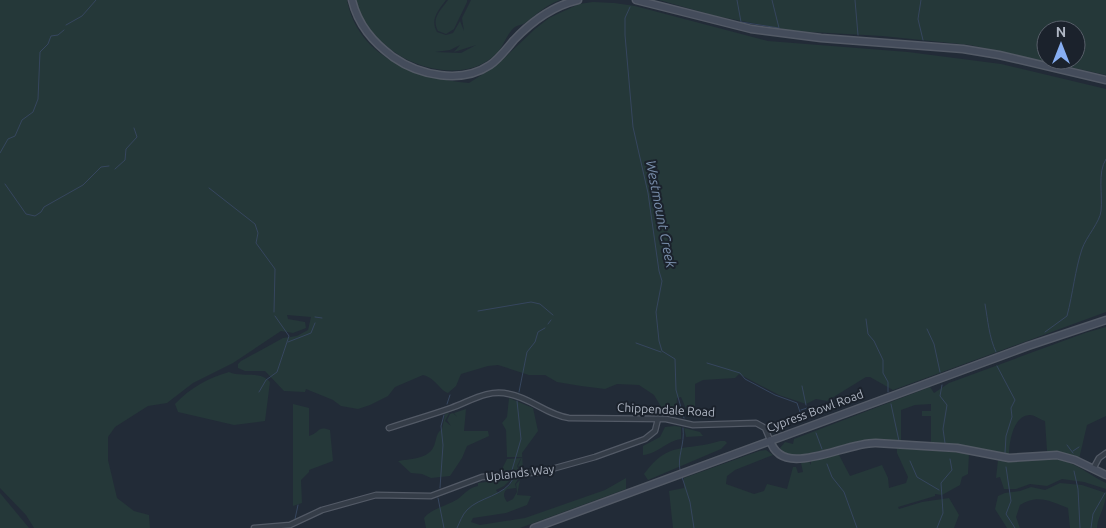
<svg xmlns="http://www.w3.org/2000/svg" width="1106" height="528" viewBox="0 0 1106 528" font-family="Ubuntu,sans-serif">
  <rect width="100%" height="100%" fill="#222b37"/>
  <g fill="#253839" fill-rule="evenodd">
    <path d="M0 0H347C358 58 417 78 469 83L497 65 535 29 549 18 579 4 593 2 614 3 635 6 768 41 908 52 1001 64 1106 89V312L893 390 870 377H866L827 401 816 399 806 404 779 395 739 374 735 378 703 380 695 384V408L687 411 681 397 677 398 676 411 663 410 654 395 639 385 617 384 605 389 581 386 557 382 545 375H529L498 365 488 366 461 374 456 386 448 393C438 389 437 379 423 375L395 387 388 396 370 405 358 409 341 406 333 400 306 389 305 392 284 391 265 371H245L238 368V364L241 361 283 338 297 336 308 330 311 317 287 315 288 319 305 322 306 328 293 333 281 331 233 363 193 383 167 403 148 406 115 427 108 437V460L117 498 134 511 149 515 150 528H34L26 515 0 488Z"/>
    <path d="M356 0H446C438 11 430 19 437 32L446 35 453 33 460 21 464 31 462 18 471 0H560C546 5 537 14 525 23 522 25 518 25 515 27 507 33 504 46 497 53 473 78 432 73 404 58 381 45 363 26 356 0ZM460 45 454 52 476 45 461 53 435 52 450 50Z"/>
    <path d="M448 0H467V2L454 29 446 34 438 31C431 18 441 10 448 0Z"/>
    <path d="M659 0H1106V75L970 45 882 36 793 31 716 16ZM1046 30H1076V60H1046Z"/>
    <path d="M1106 327V416L1087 425 1079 459 1047 451 1045 421C1041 420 1035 415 1030 415 1013 415 1009 443 1009 455L962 446 931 444V416H922V411H931V404L915 405 901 410V441L864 440 795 457 784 453 780 448 785 442 793 444 794 439 930 387 934 393 949 383 1085 333Z"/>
    <path d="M229 372C242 378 260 370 270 382L265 421 234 425 178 412 175 404C190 388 208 378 229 372Z"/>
    <path d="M509 398 533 408 538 431 522 453 523 470 518 466 522 457H507L506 430 502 423 507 417Z"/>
    <path d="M293 404 309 408V436C319 433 318 425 330 430L333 461 309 470V472L301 480 302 503 293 506Z"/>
    <path d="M466 409 464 431H488L489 436 467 446 462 458 450 476 431 478 422 474 411 473 398 461C409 459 427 459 433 448 437 441 435 434 442 429L445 414 449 413 445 421 451 426 447 420 450 414 453 413 457 417 454 413Z"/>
    <path d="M675 426 681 427V439C666 441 658 454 643 455V446L660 437 665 427Z"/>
    <path d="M684 428 700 432 703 436 686 437Z"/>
    <path d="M720 441H725L727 443 721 449 648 480 644 474C669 440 684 452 720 441Z"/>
    <path d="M897 448 969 453 968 474 962 477 960 485 942 495 935 494V496L898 507 899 509 922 502 949 498 959 515 954 528H673L669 491 684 488V478L759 451 766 450 773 455 735 470 727 476 726 484 754 494 764 491 767 484 787 489 793 467H796L798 473 803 472 801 463 809 461 811 465V460L838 453 850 476 882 465 888 478 889 488 906 483 908 477 897 453Z"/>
    <path d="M521 458 517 466 519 470 501 471 507 459Z"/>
    <path d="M1042 458C1072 458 1082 471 1106 483V489L1084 482 1062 479 1047 486 1030 484 1016 489H1004L1000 477 996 478 998 460 1015 462Z"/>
    <path d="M514 478H519L515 484 516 488 507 489C502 494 504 497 507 502L513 499 517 492 516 484 520 480 517 495 531 496 527 505 506 513 473 518 471 522 480 525 525 518 605 490 626 478V489L520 528H426L424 518C432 508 447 506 458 499 464 494 470 487 478 486V483L511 479 504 486 496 490 498 493 509 486Z"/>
    <path d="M1060 483 1082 485 1106 493C1106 507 1098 515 1097 528H1070L1068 508C1049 501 1039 494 1020 505L1016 517 1020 528H1007L995 509 998 496 1005 493 1020 491 1031 487 1045 490Z"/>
    <path d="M0 493 29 528H0Z"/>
  </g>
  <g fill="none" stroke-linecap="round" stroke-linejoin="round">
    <g stroke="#36465e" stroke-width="1">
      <path d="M737 0 741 22 779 28 772 0"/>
      <path d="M855 0 858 35"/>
      <path d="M921 0 918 19 923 40"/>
      <path d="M630 7 625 18V35L633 127 648 193 659 271 662 281 656 312 659 341 662 351 675 359 676 390 684 418"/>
      <path d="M66 25 82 16 96 0"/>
      <path d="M0 153 8 139 15 136 22 120 33 112 38 99 40 52 48 44 51 36 58 35 64 30"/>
      <path d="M115 169 125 160 126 149 137 137 134 128"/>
      <path d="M5 184 26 214 35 216 41 212 44 207 83 185 101 167 109 166"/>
      <path d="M209 188 255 224 258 233 256 243 275 269 274 312"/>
      <path d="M985 304C988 321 989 337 996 352"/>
      <path d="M478 311 531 302 540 304 553 315"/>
      <path d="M315 317 322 318"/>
      <path d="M866 319 868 334 874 341 883 360V373L888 382V392"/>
      <path d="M548 324 551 320"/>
      <path d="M927 329 934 344 940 372"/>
      <path d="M1045 332 1067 316C1073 293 1075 270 1082 249 1086 237 1100 222 1101 211 1103 195 1097 173 1106 159"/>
      <path d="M288 342 311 333 315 323"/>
      <path d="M636 343 661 352"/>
      <path d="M707 363 740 373 745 379 775 395 797 403 802 418"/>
      <path d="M997 366 1015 400 1011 408 1012 417 1006 436 1005 453"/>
      <path d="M942 385 940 396 947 405 943 429 945 443"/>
      <path d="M802 386 806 405"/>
      <path d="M259 392 266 380 277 372 289 336 275 316"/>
      <path d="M519 392 527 352 535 342 538 332 545 328"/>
      <path d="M447 404 450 395"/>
      <path d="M891 404 899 441"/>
      <path d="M801 410 807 408"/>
      <path d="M816 433 822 449"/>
      <path d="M1067 445 1073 453"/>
      <path d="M1073 451 1079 447"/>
      <path d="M910 461 917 477 939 490"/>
      <path d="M827 464 832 477 844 492 857 528"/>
      <path d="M1006 467 1011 501 1006 514 1015 528"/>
      <path d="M512 470 521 439 517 401"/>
      <path d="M680 470C677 456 685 445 683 428"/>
      <path d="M1074 471 1078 489 1080 528"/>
      <path d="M682 477 690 502 694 528"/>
      <path d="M440 488 443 445 441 426 444 415"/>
      <path d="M438 498 444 528"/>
      <path d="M295 519 298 505"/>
      <path d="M457 528C460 522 462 515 467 510 479 497 505 496 513 479"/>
      <path d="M937 528 943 513 941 483 952 470 950 459"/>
      <path d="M1091 528 1093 514 1105 493"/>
    </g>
    <defs>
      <g id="street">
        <path d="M389 428C410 421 431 415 451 408 471 401 487 389 509 394 531 398 547 415 569 418L666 419 693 425 756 423 765 428 770 440"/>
        <path d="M1093 469 1099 458 1106 453"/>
        <path d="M254 528 290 525 322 510 376 495 431 496 482 477 541 472 595 457 645 439 655 431 658 419"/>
      </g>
      <g id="secondary">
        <path d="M352 0C358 25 373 42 393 57 420 76 462 84 490 65 499 59 507 48 514 40 532 21 552 6 578 0"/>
        <path d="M636 0 751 29 821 38 963 49 999 55 1106 80"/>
        <path d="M770 440C782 481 844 442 876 443L957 448 1009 458 1057 455 1075 460 1106 475"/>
        <path d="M534 528 1028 346 1106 320"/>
      </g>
    </defs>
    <use href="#street" stroke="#535a66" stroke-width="7"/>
    <use href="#secondary" stroke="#535a66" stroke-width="9"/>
    <use href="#street" stroke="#353d48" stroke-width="4.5"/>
    <use href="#secondary" stroke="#444c5b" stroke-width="6"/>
  </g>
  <g text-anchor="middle" stroke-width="4" stroke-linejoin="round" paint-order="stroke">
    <g font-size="12" fill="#b0b7c4" stroke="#1b222c">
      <text transform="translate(666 410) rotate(3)" y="4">Chippendale Road</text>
      <text transform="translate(815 411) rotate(-20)" y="4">Cypress Bowl Road</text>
      <text transform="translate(520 473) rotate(-7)" y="4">Uplands Way</text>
    </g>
    <g font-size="14" font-style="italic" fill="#798eab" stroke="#1b222c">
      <text transform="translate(661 214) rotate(79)" y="5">Westmount Creek</text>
    </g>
  </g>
  <g transform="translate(1061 45)"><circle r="24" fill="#1b222c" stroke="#575e69"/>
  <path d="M0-4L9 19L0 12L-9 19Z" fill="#87aef2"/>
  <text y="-8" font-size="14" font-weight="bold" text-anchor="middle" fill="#b0b7c4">N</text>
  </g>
</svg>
